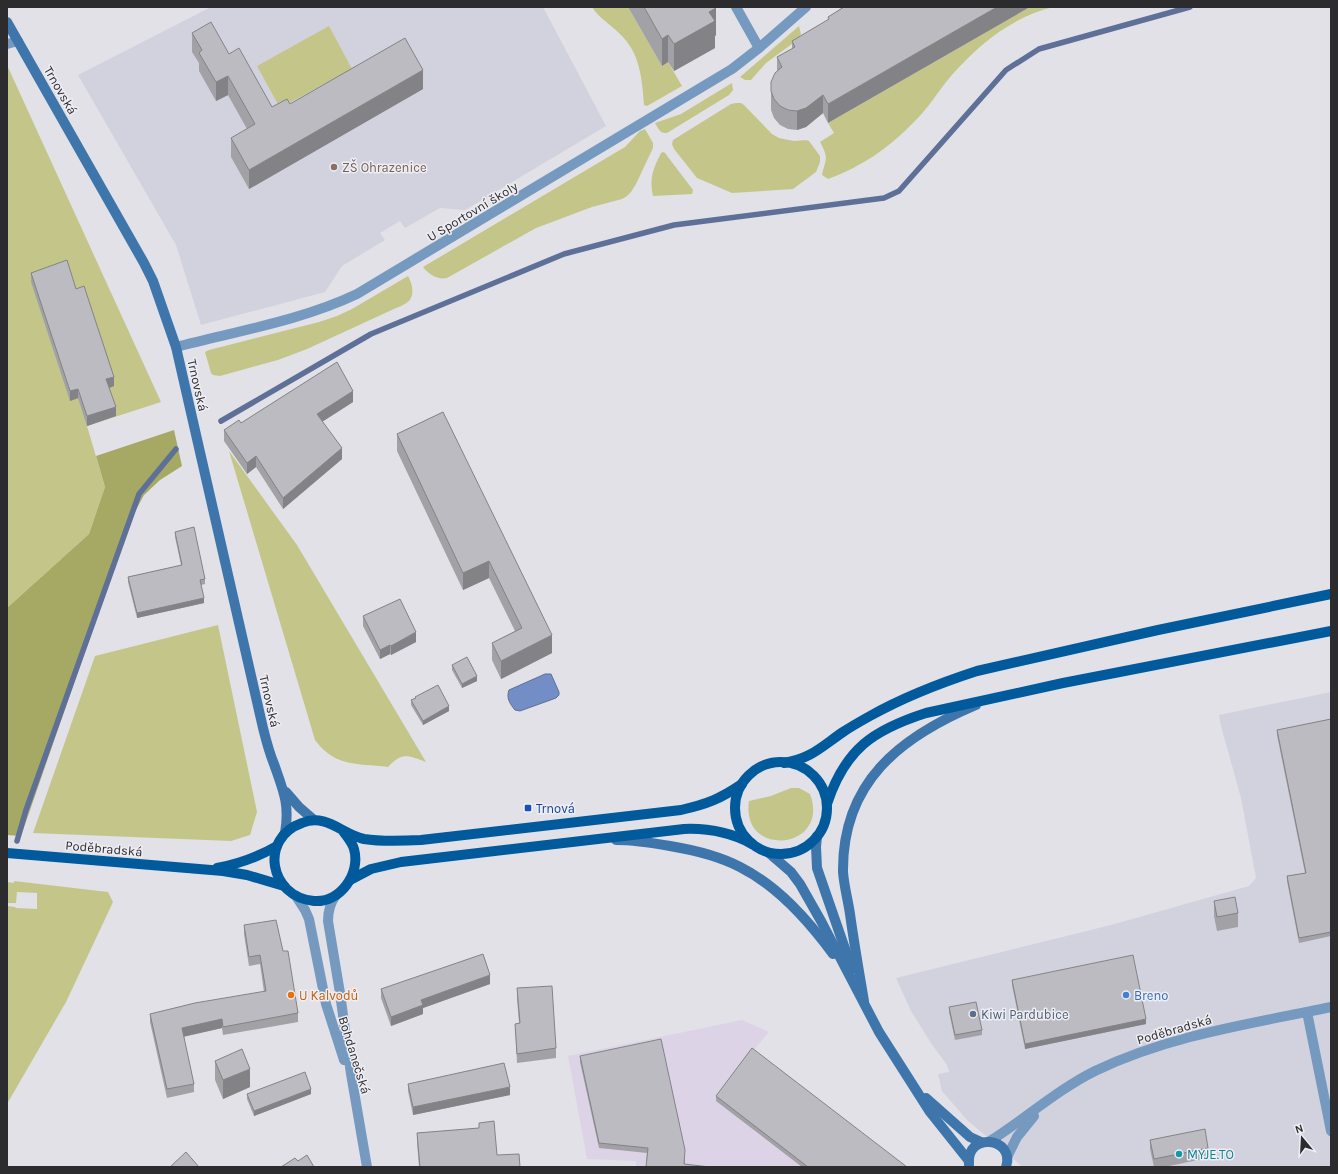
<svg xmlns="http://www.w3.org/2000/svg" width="1338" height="1174" viewBox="0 0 1338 1174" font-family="Karla,sans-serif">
  <rect width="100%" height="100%" fill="#e1e1e7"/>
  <g fill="#d2d2df">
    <path d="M211 7H543L606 126 465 210 440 208 405 228 400 221 380 233 385 240 342 266 325 292 201 325 176 245 78 75Z"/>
    <path d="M1331 692V1167H1023L967 1120 942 1091 938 1074 949 1072 947 1065 931 1043 911 1011 896 978 1111 925 1249 886 1256 878 1241 798 1221 726 1219 715Z"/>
  </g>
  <path fill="#ddd3e7" d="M742 1020 769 1032 752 1052 900 1167H636V1161L587 1159 568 1056Z"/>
  <g fill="#c4c689">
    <path d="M592 7H628L662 66 668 62 682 86 647 106 644 105C642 78 640 52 619 33 610 24 599 18 592 7Z"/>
    <path d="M1030 7H1053C1012 17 978 45 951 76 938 91 928 109 913 123 889 148 861 167 828 179L822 175C826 157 829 159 820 142L834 133 828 123Z"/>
    <path d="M329 26 352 69 280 108 257 66Z"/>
    <path d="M799 26 801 34 796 41 766 63 751 80H745L740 77Z"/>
    <path d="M7 65 161 402 87 426 105 487 89 534 7 608Z"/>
    <path d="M732 83 733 90 729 95 667 133C660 134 658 128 655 123L681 114Z"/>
    <path d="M736 103H741L744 105 772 134 779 138 794 141 806 140 809 141 820 156V162L816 172 793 189 732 193 697 178 674 149 672 144 673 140 731 104Z"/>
    <path d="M645 129 653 143V148L636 184 631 192 627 196 622 199 592 207 536 228 447 278C438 280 428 274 423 267L625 147 640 131Z"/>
    <path d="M663 152 665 153 693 190 692 194 653 196C649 178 653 169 661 153Z"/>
    <path d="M408 276C412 283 415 294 409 301 406 304 399 307 394 309L307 349 278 360 220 376 213 375 211 373 205 352 209 350 319 322 337 316 352 309Z"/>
    <path d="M229 451 297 545 426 762C408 755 402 752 388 767 358 763 336 768 315 740Z"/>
    <path d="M218 625 257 812 250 835 231 841 33 833 95 656Z"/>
    <path d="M791 788H799L810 794C831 850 740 859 749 801L771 796Z"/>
    <path d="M14 881 108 892 113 902 66 1002 7 1104V906L15 907 16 908 37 909V893L17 892 16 903H7V882L14 883Z"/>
  </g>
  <path fill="#a6a963" d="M174 430 182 466 160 480 144 495 131 519 21 836 7 835V608L89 534 105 487 96 456Z"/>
  <path fill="#738dc6" stroke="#5e7098" d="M545 674H551L559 692V695L556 698 520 711 515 710C510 704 506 698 509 690Z"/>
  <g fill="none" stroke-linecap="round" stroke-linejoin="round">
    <g stroke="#5e7098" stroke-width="5.5">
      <path d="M221 421 371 334 564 254 674 225 884 198 899 191 1006 70 1039 49 1190 7"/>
      <path d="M17 841 26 810 139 494 176 449"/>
    </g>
    <g stroke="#769abf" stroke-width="10">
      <path d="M736 7 759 48"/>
      <path d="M7 44 18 41"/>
      <path d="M176 347C237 331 300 321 357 294L732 69 759 48 806 7"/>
      <path d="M336 895C330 903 328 911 328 921L340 993 351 1074 367 1167"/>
      <path d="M296 896 305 910 309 919 326 1004 344 1060"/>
      <path d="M1307 1012 1331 1131"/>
      <path d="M990 1141C1025 1119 1057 1090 1095 1071 1170 1035 1250 1024 1331 1007"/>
      <path d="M1007 1157 1017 1137 1034 1116"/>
    </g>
    <g stroke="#3e76ac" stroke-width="10">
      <path d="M7 22 144 263 153 281 176 347 263 728C266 740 269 752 274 764 283 790 290 804 285 833"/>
      <path d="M286 792 299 807 314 820"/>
      <path d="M817 836 816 847 817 868 852 969"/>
      <path d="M616 840C634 840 653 843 670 846 694 850 719 856 740 867 778 886 808 920 833 954"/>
      <path d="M769 853 791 872 800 884 821 921 879 1032 930 1112 969 1161"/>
      <path d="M864 1001C859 972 854 943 850 914 848 900 844 886 843 872 842 782 900 737 976 705"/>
      <path d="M926 1098 970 1137 981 1142"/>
      <path d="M969 1165C965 1131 1016 1137 1006 1167"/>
    </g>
    <g stroke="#015a9c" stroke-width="10">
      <circle cx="781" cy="808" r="46"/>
      <path d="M784 763C812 758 821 747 843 732 852 726 861 721 870 716 904 697 940 683 977 671L1158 630 1331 594"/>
      <path d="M827 804C845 749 873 730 926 713L1063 683 1331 631"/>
      <path d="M343 831C347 837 352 842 354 849 361 874 340 903 314 901 269 897 259 838 302 823 326 813 342 834 364 839 383 842 402 841 421 840L681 810C707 804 720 799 742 784"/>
      <path d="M7 853 223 871 247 875 284 886"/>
      <path d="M217 868C239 864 258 857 277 846"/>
      <path d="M350 880 371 869 401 862 684 829C709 828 730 832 752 844"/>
    </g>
  </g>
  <g fill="#a1a1a6">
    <path d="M628 7H715L716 35 715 36V48L674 71 668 62 662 66Z"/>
    <path d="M842 8 828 123 823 113 806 127 797 130 788 129 780 125 774 118 771 110V91L777 71V57L792 49V41L828 20V17Z"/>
    <path d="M192 33 229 54 272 107 290 104 423 89 249 189 231 157V138L247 129 228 95 216 101 199 71V63L192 52Z"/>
    <path d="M31 273 76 289 114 386 109 388 116 416 87 426 78 398 70 401 31 282Z"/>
    <path d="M353 402 322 422 342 459 283 509 256 467 247 474 224 441V430L241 423Z"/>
    <path d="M443 412 552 653 501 679 492 660V643L515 631 489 578 463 590 397 451V434Z"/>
    <path d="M175 532 205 579V584L201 585 204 603 137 618 128 582V577L181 565 175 537Z"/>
    <path d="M363 616 416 642 391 655 390 654 380 659 363 626Z"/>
    <path d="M452 665 477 681 462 688 452 670Z"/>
    <path d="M415 697 449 711 423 725 411 705V700L415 698Z"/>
    <path d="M1331 719V936L1299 943 1287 881V876L1305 873 1277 735V730Z"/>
    <path d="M1214 901 1238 913V927L1217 931 1214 916Z"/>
    <path d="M244 925 283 951 298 1013V1022L223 1035 222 1028 183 1037 194 1084V1092L167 1098 150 1022V1014L264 992 260 964 249 966 244 934Z"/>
    <path d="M1012 980 1146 1024 1025 1049 1012 985Z"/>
    <path d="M490 984 423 1008V1014L391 1026 381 998V989Z"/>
    <path d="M517 988 556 1048V1058L517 1063 515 1024 519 1023 517 998Z"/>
    <path d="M949 1007 982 1030V1035L955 1040 949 1012Z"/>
    <path d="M580 1056 685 1156V1164L646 1167 647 1153 599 1148 580 1062Z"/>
    <path d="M215 1061 250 1087 223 1099 215 1080Z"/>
    <path d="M408 1084 510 1095 413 1115 408 1091Z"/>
    <path d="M247 1094H311L254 1116 247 1099Z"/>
    <path d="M716 1096 907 1167H802L716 1101Z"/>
    <path d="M479 1123 497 1155 520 1167H419L417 1142V1133L479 1128Z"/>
    <path d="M1150 1140 1208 1148V1158L1164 1167H1154L1150 1149Z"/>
  </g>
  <g fill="#838387">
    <path d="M708 7 716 8V35L715 36V48L674 71V44Z"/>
    <path d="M997 7H1030L828 123V104Z"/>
    <path d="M668 35V62L662 66V39Z"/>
    <path d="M423 70V89L249 189V170Z"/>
    <path d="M228 76V95L216 101V82Z"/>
    <path d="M823 95V113L806 127 797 130V111Z"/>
    <path d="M114 377V386L106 389V379Z"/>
    <path d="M78 389V398L70 401V391Z"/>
    <path d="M353 391V402L317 425V414Z"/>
    <path d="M116 407V416L87 426V416Z"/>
    <path d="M342 448V459L283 509V498Z"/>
    <path d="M256 456V467L247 474V463Z"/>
    <path d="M489 561V578L463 590V573Z"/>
    <path d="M204 598V603L137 618V613Z"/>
    <path d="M416 632V642L391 655V646Z"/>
    <path d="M552 635V653L501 679V661Z"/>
    <path d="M390 645V654L380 659V650Z"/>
    <path d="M477 676V681L462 688V684Z"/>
    <path d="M449 706V711L423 725V721Z"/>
    <path d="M490 975V984L423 1008V1014L391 1026V1017L421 1000Z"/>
    <path d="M222 1019V1028L182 1037V1028Z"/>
    <path d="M1146 1019V1024L1025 1049V1044Z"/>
    <path d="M250 1069V1087L223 1099V1080Z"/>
    <path d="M510 1087V1095L413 1115V1107Z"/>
    <path d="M311 1089V1094L254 1116V1111Z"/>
  </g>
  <g fill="#bbbbc1" stroke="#838387">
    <path d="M644 7H715L716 8 709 12 715 21 674 44 668 35 662 39Z"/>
    <path d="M844 7H997L828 104 823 95 806 108 797 111 788 110 780 106 774 99 771 91V82L775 73 782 67 777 57 795 47 792 41 829 19 828 17Z"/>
    <path d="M211 22 229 54 239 48 272 107 287 99 290 104 405 38 423 70 249 170 231 138 255 124 228 76 216 82 199 53 202 50 192 33Z"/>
    <path d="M67 260 76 289 84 286 114 377 106 379 116 407 87 416 78 389 70 391 31 273Z"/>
    <path d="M337 362 353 391 317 414 342 448 283 498 256 456 247 463 224 430 239 420 241 423Z"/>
    <path d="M443 412 552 635 501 661 492 643 522 628 489 561 463 573 397 434Z"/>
    <path d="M194 527 205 579 200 580 204 598 137 613 128 577 182 565 175 532Z"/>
    <path d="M400 599 416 632 391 646 390 645 380 650 363 616Z"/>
    <path d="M467 657 477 676 462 684 452 665Z"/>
    <path d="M438 685 449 706 423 721 411 700 416 698 415 697Z"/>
    <path d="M1331 719V932L1299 938 1287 876 1306 873 1277 730Z"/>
    <path d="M1235 897 1238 913 1217 917 1214 901Z"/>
    <path d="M276 920 283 951H288L298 1013 223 1027 222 1019 182 1028 194 1084 167 1089 150 1014 195 1003 266 991 260 955 249 957 244 925Z"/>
    <path d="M483 954 490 975 421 1000 423 1005 391 1017 381 989Z"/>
    <path d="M1133 955 1146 1019 1025 1044 1012 980Z"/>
    <path d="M552 986 556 1048 517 1054 515 1024 520 1023 517 988Z"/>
    <path d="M976 1002 982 1030 955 1035 949 1007Z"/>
    <path d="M661 1039 685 1150 684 1164 710 1167H646L648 1148 599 1143 580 1056Z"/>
    <path d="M752 1048 907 1167H808L716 1096Z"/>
    <path d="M242 1049 250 1069 223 1080 215 1061Z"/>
    <path d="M504 1063 510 1087 413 1107 408 1084Z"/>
    <path d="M305 1072 311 1089 254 1111 247 1094Z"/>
    <path d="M494 1121 497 1155 519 1154 520 1167H420L417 1133 479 1128V1123Z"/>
    <path d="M1205 1129 1208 1148 1154 1159 1150 1140Z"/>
    <path d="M186 1152 199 1167H170Z"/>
    <path d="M307 1155 314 1167H281L295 1158 298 1161Z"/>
  </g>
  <circle fill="#8d6e63" stroke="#eeeef4" stroke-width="1.5" cx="334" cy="167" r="4"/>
  <rect fill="#1a4fb4" stroke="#eeeef4" stroke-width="1.5" x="524" y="804" width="8" height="8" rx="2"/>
  <circle fill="#e8710a" stroke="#eeeef4" stroke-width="1.5" cx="291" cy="995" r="4"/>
  <circle fill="#3f7fe0" stroke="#eeeef4" stroke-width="1.5" cx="1126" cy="995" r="4"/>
  <circle fill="#5c6f8a" stroke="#eeeef4" stroke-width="1.5" cx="973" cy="1014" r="4"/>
  <circle fill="#0f9aa8" stroke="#eeeef4" stroke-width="1.5" cx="1179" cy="1154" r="4"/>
  <g text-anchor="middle" stroke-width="3" stroke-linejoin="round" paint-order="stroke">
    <g font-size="13" fill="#2c2c2e" stroke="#eeeef4">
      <text transform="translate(61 90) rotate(60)" y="5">Trnovská</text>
      <text transform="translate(472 211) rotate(-31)" y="5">U Sportovní školy</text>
      <text transform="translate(198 385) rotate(77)" y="5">Trnovská</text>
      <text transform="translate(270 701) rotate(77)" y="5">Trnovská</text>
      <text transform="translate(104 848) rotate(5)" y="5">Poděbradská</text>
      <text transform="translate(1174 1029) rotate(-16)" y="5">Poděbradská</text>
      <text transform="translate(355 1055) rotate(73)" y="5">Bohdanečská</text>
    </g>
    <g font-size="13" fill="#785e54" stroke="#eeeef4" text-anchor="start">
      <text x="342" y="172">ZŠ Ohrazenice</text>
    </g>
    <g font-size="13" fill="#164399" stroke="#eeeef4" text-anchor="start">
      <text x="536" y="813">Trnová</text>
    </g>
    <g font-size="13" fill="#c56008" stroke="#eeeef4" text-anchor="start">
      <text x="299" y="1000">U Kalvodů</text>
    </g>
    <g font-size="13" fill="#366cbe" stroke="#eeeef4" text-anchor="start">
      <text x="1134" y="1000">Breno</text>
    </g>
    <g font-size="13" fill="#4e5e75" stroke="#eeeef4" text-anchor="start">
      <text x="981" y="1019">Kiwi Pardubice</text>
    </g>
    <g font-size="13" fill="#0d838f" stroke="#eeeef4" text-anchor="start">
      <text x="1187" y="1159">MYJE.TO</text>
    </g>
  </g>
  <rect width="1338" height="1174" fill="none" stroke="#2c2c2e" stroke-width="16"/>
  <g transform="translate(1302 1138) rotate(342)" stroke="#eeeef4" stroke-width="3" paint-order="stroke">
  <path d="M0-3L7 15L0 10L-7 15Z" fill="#2c2c2e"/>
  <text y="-6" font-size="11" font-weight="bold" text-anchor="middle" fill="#2c2c2e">N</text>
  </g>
</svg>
